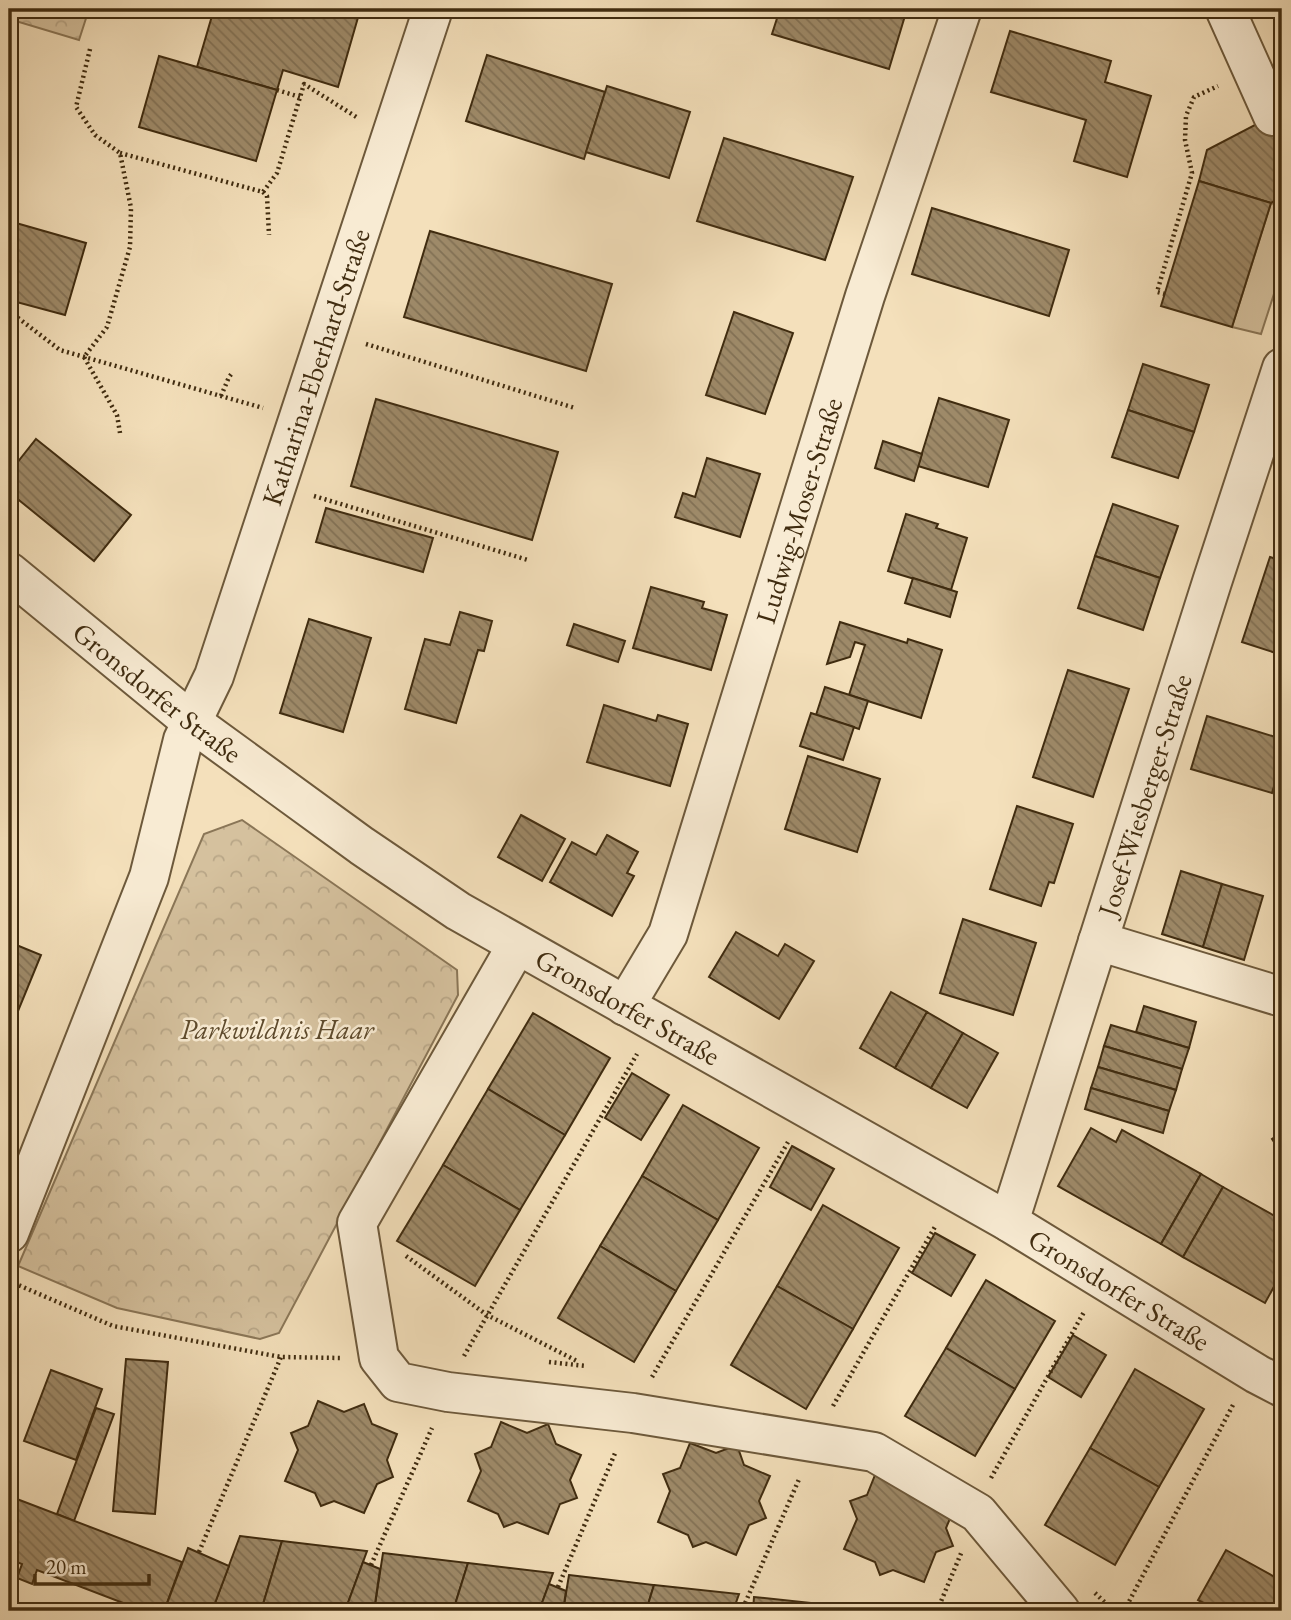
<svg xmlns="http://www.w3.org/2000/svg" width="1291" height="1620" font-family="'EB Garamond',serif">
<defs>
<pattern id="park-crowns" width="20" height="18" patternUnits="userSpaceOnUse" patternTransform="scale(1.75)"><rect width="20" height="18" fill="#d5c19e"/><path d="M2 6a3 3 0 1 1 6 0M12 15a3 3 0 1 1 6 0" fill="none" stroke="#b8a687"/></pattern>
<pattern id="building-back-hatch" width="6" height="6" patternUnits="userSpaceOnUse" patternTransform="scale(1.75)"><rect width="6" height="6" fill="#9e8a69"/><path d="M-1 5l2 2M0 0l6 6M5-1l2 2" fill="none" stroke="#827155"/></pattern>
</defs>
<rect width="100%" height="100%" fill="#f4e0bb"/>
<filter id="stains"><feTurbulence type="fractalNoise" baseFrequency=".00286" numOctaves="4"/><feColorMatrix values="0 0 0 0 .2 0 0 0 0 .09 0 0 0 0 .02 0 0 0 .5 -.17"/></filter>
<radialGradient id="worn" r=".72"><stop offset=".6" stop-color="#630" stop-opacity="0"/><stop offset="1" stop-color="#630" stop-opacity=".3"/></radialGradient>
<!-- park -->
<g fill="url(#park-crowns)" stroke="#8a7657" stroke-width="2">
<path d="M9,9H89L79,40L9,19Z"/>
<path d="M242,820L457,970L458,995L279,1333L260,1339L117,1308L18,1266L204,834Z"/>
</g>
<!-- garden -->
<path fill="#d5c19e" stroke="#8a7657" stroke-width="2" d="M1271,203L1282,207V269L1261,334L1232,327Z"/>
<!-- building -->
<g fill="url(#building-back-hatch)" stroke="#402c10" stroke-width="2">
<path d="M214,9H340L359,14L338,87L283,70L277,90L197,67Z"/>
<path d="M780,9H907L889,69L772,34Z"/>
<path d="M1010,31L1111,61L1105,82L1151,96L1127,177L1074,161L1086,120L991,92Z"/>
<path d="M487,55L605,92L584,159L466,121Z"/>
<path d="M159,56L277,90L256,161L139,127Z"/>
<path d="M607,86L690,112L669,178L586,152Z"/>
<path d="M1282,111V197L1271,203L1199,181L1207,150Z"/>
<path d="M724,138L853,177L825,260L697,221Z"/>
<path d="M1199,181L1271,203L1232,327L1161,306Z"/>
<path d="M932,208L1069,250L1049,316L912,274Z"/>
<path d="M9,221L86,243L65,315L9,300Z"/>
<path d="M430,231L612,284L586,371L404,317Z"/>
<path d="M734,312L793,333L765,414L706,395Z"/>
<path d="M1143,364L1209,385L1194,432L1128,410Z"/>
<path d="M939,398L1009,420L988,487L918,466Z"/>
<path d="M376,399L558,452L532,540L351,486Z"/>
<path d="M1128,410L1194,432L1178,478L1112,457Z"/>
<path d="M36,439L131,515L94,561L9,492V473Z"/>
<path d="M883,441L922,454L914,481L875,468Z"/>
<path d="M707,458L760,474L740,537L675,517L683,493L695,497Z"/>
<path d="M1113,504L1178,526L1160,578L1095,556Z"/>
<path d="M326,508L433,538L423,572L316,542Z"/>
<path d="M906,514L938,524L936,528L967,538L951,590L888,571Z"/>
<path d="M1095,556L1160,578L1143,630L1078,608Z"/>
<path d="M1270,557L1282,561V655L1242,642Z"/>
<path d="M913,578L957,592L950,617L905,603Z"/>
<path d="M651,587L704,602L702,608L727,615L711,670L633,648Z"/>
<path d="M460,612L492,621L484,651L478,650L456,723L405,709L425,639L450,645Z"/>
<path d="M309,619L371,638L343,732L280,713Z"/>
<path d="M840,622L907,643L908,639L942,650L921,718L849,695L865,645L855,642L850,657L827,664Z"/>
<path d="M574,624L625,641L618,662L567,645Z"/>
<path d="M1068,670L1129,689L1093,797L1033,777Z"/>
<path d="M825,687L868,701L859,729L816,715Z"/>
<path d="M604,705L656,721L658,715L688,724L670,786L587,762Z"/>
<path d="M811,713L854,727L843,760L800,746Z"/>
<path d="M1207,716L1282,739V759L1272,793L1191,769Z"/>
<path d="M808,756L880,779L857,852L785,829Z"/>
<path d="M1017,806L1073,824L1054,883L1049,882L1041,906L990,889Z"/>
<path d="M521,815L565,839L542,881L498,857Z"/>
<path d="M607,835L638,852L627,873L634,876L612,916L550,882L572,842L596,855Z"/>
<path d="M1181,871L1222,884L1203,947L1162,934Z"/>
<path d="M1222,884L1263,896L1244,960L1203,947Z"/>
<path d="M963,919L1036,943L1013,1015L940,993Z"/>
<path d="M736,932L778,956L785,944L814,961L779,1019L709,977Z"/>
<path d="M9,942L41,955L9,1033Z"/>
<path d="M891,992L927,1012L895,1068L860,1048Z"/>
<path d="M1144,1006L1196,1022L1189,1048L1136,1032Z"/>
<path d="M927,1012L963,1033L931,1088L895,1068Z"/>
<path d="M533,1013L610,1058L565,1135L488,1089Z"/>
<path d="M1111,1025L1189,1048L1182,1069L1104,1046Z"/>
<path d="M963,1033L998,1053L967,1108L931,1088Z"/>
<path d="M1104,1046L1182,1069L1176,1090L1098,1067Z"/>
<path d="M1098,1067L1176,1090L1169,1111L1091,1088Z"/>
<path d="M632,1073L669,1095L641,1140L605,1118Z"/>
<path d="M1091,1088L1169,1111L1163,1133L1085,1109Z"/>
<path d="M488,1089L565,1135L520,1210L443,1165Z"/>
<path d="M683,1105L759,1148L718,1220L642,1176Z"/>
<path d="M1091,1128L1116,1142L1122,1130L1201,1174L1161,1244L1058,1186Z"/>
<path d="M1282,1132V1154L1272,1139Z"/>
<path d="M792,1146L834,1169L811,1210L770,1187Z"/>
<path d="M443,1165L520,1210L475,1286L397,1241Z"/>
<path d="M1201,1174L1223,1187L1183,1257L1161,1244Z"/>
<path d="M642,1176L718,1220L676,1291L600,1246Z"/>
<path d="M1223,1187L1282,1220V1272L1265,1303L1183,1257Z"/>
<path d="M823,1205L899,1248L853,1329L777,1286Z"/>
<path d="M935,1233L975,1255L951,1296L912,1273Z"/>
<path d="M600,1246L676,1291L634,1362L558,1318Z"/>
<path d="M986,1280L1055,1321L1015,1389L946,1348Z"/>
<path d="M777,1286L853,1329L806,1409L731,1365Z"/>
<path d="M1073,1335L1106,1355L1081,1397L1048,1377Z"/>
<path d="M946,1348L1015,1389L975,1456L905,1416Z"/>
<path d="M126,1359L168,1362L155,1514L113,1511Z"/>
<path d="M1135,1369L1204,1409L1159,1487L1090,1448Z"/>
<path d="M51,1370L102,1389L76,1460L24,1441Z"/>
<path d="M318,1401L344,1412L364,1404L372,1424L397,1434L387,1460L393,1477L377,1484L364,1513L334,1501L321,1506L315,1493L285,1481L298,1450L291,1433L308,1426Z"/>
<path d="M96,1408L114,1414L74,1521L57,1514Z"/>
<path d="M501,1422L527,1433L548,1424L556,1444L581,1455L570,1480L577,1498L560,1504L548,1534L517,1522L504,1527L498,1514L468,1501L481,1471L475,1454L491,1447Z"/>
<path d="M690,1443L716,1453L737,1445L744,1465L770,1476L759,1501L766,1518L749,1525L736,1555L706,1542L693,1547L688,1535L658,1522L670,1491L663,1474L680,1468Z"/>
<path d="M1090,1448L1159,1487L1115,1565L1045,1525Z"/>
<path d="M877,1470L957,1502L946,1528L953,1546L936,1552L924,1582L893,1570L880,1575L875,1562L844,1549L857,1519L850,1501L867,1495Z"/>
<path d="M9,1496L182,1562L164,1611H144L37,1570L32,1584L17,1578L22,1564L9,1559Z"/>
<path d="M240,1536L282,1541L261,1611H212Z"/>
<path d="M282,1541L367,1551L345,1611H261Z"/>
<path d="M188,1548L229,1566L212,1611H172L165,1609Z"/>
<path d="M1226,1550L1282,1581V1593L1273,1611H1218L1198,1600Z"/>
<path d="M383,1553L468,1563L453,1611H374Z"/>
<path d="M363,1562L380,1569L374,1611H345Z"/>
<path d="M468,1563L553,1573L539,1611H453Z"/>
<path d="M569,1575L654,1585L646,1611H563Z"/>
<path d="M549,1584L566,1591L563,1611H539Z"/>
<path d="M654,1585L739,1594L733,1611H646Z"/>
<path d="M754,1597L840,1606L838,1611H753Z"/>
<path d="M840,1606L887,1611H838Z"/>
</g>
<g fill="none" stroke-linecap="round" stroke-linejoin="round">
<defs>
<g id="minor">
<path d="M1225,9L1273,116"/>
<path id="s1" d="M9,572L193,723L362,846L458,911L1009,1222L1257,1374L1282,1387"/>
<path d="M1098,941L1282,997"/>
<path d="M517,945L357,1223L379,1358L398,1382L448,1392L633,1413L874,1452L978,1513L1060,1611"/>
<path id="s2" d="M625,1006L668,934L865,296L962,9"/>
<path id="s3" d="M1009,1222L1212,582L1282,368"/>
<path id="s4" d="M9,1233L149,877L183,740L214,676L433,9"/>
</g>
</defs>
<!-- minor casing -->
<use href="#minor" stroke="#6d593b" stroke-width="42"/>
<!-- path -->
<g stroke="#402c10" stroke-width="4.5" stroke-dasharray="2 3.5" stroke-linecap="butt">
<path d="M90,49L76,107L95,135L120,153L131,208L130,247L107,327L84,357L117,415L120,433"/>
<path d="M277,90L300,97"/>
<path d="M120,153L263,192L277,173L304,84L358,118"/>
<path d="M263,192L267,196L269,235"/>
<path d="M1165,294L1157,292L1192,173L1185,140L1186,116L1194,97L1218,86"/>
<path d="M9,311L60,350L263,408"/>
<path d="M366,344L575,408"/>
<path d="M221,396L229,377L233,372"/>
<path d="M314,496L528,560"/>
<path d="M406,1256L487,1315L579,1362"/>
<path d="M9,1281L113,1326L281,1357L341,1358"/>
<path d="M464,1356L637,1054"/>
<path d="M549,1362L586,1366"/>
<path d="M652,1377L788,1142"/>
<path d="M833,1406L936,1225"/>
<path d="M991,1478L1084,1312"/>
<path d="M199,1552L281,1357"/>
<path d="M371,1565L432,1428"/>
<path d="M558,1587L616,1451"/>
<path d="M1095,1593L1114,1611"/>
<path d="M743,1608L800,1477"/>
<path d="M937,1611L962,1551"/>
<path d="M1124,1611L1233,1405"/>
</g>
<!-- minor -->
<use href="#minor" stroke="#f8ebd3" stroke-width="38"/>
</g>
<g text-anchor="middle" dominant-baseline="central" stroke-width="5" stroke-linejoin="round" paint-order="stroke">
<!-- street labels -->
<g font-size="28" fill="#402c10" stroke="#f8ebd3">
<text stroke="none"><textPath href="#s4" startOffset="920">Katharina-Eberhard-Straße</textPath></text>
<text stroke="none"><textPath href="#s2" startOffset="527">Ludwig-Moser-Straße</textPath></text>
<text stroke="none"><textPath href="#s1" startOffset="191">Gronsdorfer Straße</textPath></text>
<text stroke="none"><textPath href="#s3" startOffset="448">Josef-Wiesberger-Straße</textPath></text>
<text stroke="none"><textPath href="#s1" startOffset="758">Gronsdorfer Straße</textPath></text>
<text stroke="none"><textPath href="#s1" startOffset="1325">Gronsdorfer Straße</textPath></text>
</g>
<!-- park labels -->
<g font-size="28" font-style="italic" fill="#5e4a2c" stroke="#f8ebd3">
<text x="277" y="1029">Parkwildnis Haar</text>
</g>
</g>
<!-- margin -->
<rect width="1291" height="1620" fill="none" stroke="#f4e0bb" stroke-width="35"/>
<rect x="10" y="10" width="1270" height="1599" fill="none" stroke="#402c10" stroke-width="3.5"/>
<rect x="18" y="18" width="1256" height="1585" fill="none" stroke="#402c10" stroke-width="2"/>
<!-- scale -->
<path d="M35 1574v10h114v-10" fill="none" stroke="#402c10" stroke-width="3.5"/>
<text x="46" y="1574" font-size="21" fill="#402c10" stroke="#f8ebd3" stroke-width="5" paint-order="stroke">20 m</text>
<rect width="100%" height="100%" filter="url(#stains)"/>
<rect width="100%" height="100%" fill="url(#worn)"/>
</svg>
